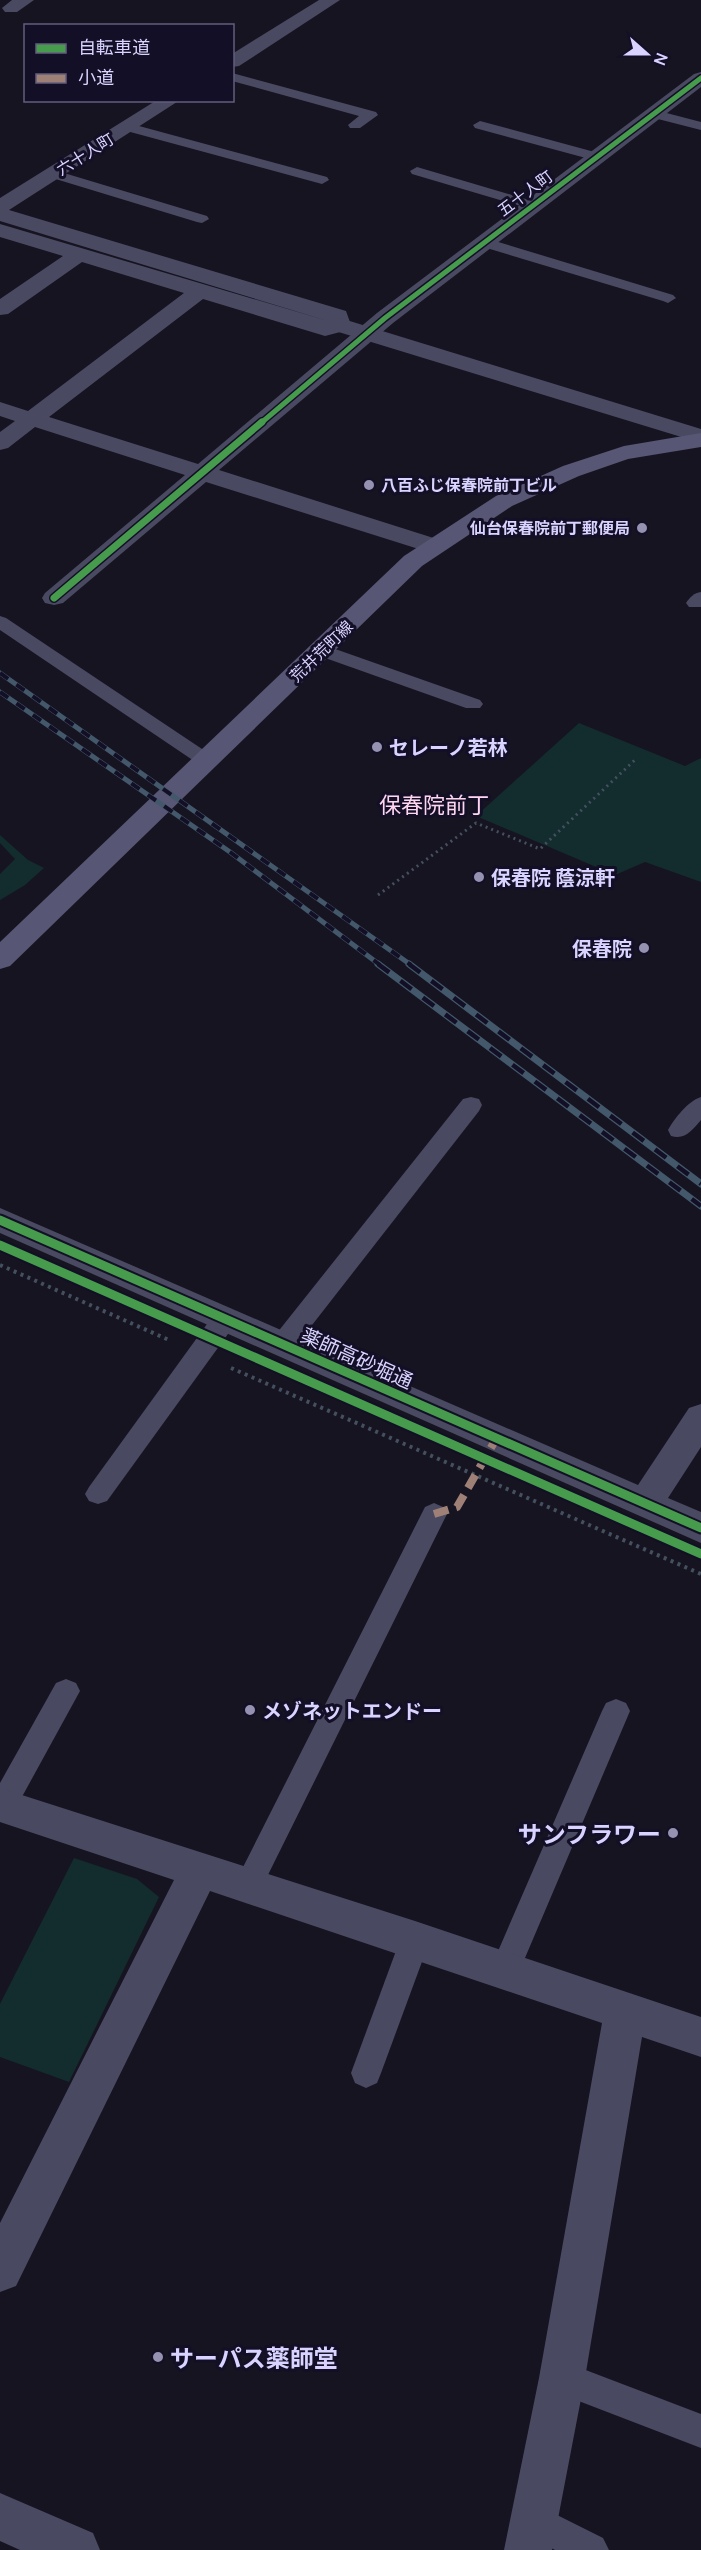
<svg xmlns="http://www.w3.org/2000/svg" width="701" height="2550" font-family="Manrope,'Noto Sans JP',sans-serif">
<rect width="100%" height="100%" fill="#161421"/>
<!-- green -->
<g fill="#132c2d">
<path d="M579,723L685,766L701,758V882L645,862L615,875L476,816Z"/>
<path d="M0,835L28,860L44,868L25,885L0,900V874L15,859L0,843Z"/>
<path d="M74,1858L137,1879L159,1897L69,2082L0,2057V2004Z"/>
</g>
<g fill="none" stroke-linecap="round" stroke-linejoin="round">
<!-- path-far1 -->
<path stroke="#44505f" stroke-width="3" stroke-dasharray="2 4" stroke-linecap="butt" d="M378,895L476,823L540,849L637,758"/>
<!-- path -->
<g stroke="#44505f" stroke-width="4" stroke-dasharray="3 4.5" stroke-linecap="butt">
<path d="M0,1265L169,1340"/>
<path d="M231,1368L701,1574"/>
</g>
<!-- service -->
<g fill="#4a4962" fill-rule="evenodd">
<path d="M232,73L376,112L378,115L360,128H350L348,125L359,116L232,81Z"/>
<path d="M655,110L701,122V130L650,117L648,114Z"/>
<path d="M480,121L602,154L604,157L597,161L475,128L473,125Z"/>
<path d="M128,123L327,177L329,180L322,184L123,130L121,127Z"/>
<path d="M417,167L539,203L541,206L534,210L412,174L410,171Z"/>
<path d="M54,170L207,216L209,219L202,223L197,222L49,177L47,174Z"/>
<path d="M485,238L673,295L676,298L668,303L663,301L480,246L477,243Z"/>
<path d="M701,592V607H689L686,603C690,597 694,593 701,592Z"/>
<path d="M0,616L6,618L214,757L217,761L214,765H200L0,630Z"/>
<path d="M321,644L480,700L483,704L480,708H466L314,654L312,650L314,646Z"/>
<path d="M471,1097L479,1099L482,1105L479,1111L291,1352L282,1354L273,1352L270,1345L273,1338L463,1099Z"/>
<path d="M701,1097V1120C692,1130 686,1140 671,1136L668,1130C675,1118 688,1101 701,1097Z"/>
<path d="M224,1311L233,1313L236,1320L233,1327L107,1501L98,1504L89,1501L85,1494L89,1487L215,1313Z"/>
<path d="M434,1503L443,1507L447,1514L258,1895L248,1899L238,1895L233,1886L238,1877L425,1507Z"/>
<path d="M66,1679L76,1683L80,1691L12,1815L0,1818V1783L56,1683Z"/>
<path d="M616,1699L626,1703L630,1711L519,1972L515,1982L504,1986L493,1982L489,1972L602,1711L606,1703Z"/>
<path d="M415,1926L426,1930L430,1940L381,2073L377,2083L366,2088L355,2083L351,2073L400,1940L404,1930Z"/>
<path d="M562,2361L701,2414V2448L550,2390L545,2378L550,2366Z"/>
<path d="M535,2504L603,2538L609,2550H555L523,2533L518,2521L523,2509Z"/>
</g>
<!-- minor -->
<g fill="#4a4962" fill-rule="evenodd">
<path d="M12,0H34L17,12H5L2,8Z"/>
<path d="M319,0H340L239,66L232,67V54Z"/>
<path d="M701,72V87L393,323L219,470L443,541L446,546L443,551L434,553L425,551L206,482L63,603L54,605L45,603L42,598L45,593L185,475L35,427L8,448L0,450V432L15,421L0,416V402L28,411L184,293L82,262L8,314L0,315V299L63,256L0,237V224L328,321L0,221V198L157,100H180L9,210L346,311L351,325L348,330L325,336L203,299L49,417L198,464L377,313L694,74Z"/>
<path d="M0,1208L638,1485L689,1408L701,1404V1447L668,1498L701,1512V1543L0,1233Z"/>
<path d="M0,1788L415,1921L701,2017V2057L642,2037L585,2378L552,2550H504L539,2378L602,2023L210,1891L16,2286L0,2292V2223L174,1880L0,1822Z"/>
<path d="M0,2493L93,2533L100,2550H20L0,2541Z"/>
</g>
<!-- tertiary -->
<path fill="#4a4962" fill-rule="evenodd" d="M340,318L701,429V443L332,330L329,325L332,320Z"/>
<!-- secondary -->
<path fill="#575674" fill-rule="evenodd" d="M701,433V447L628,459L579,476L512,506L422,566L10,966L0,969V942L404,556L496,496L563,466L624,446Z"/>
<defs>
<g id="rail-far1">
<path d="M0,673L411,965"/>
<path d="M0,692L230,852L380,965"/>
</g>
<g id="rail">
<path d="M378,964L701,1206"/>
<path d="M409,964L701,1184"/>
</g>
</defs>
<!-- rail-far1 casing -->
<use href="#rail-far1" stroke="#43596b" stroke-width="5"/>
<!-- rail casing -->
<use href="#rail" stroke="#43596b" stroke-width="7"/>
<!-- rail-far1 -->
<use href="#rail-far1" stroke="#130f26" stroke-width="4" stroke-dasharray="10" stroke-linecap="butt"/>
<!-- rail -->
<use href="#rail" stroke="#130f26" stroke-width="4.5" stroke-dasharray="14" stroke-linecap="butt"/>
<!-- quiet -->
<path stroke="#9e8076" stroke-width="8" stroke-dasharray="15 8" stroke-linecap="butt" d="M434,1514L457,1507L496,1439"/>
<defs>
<path id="cycleway-far2" d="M261,423L385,318L701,78"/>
<path id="cycleway-far1" d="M54,598L262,422"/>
<g id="cycleway">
<path d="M0,1220L701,1528"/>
<path d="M0,1245L701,1554"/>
</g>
</defs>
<!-- cycleway-far2 casing -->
<use href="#cycleway-far2" stroke="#130f26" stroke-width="8"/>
<!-- cycleway-far1 casing -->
<use href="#cycleway-far1" stroke="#130f26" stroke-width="10"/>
<!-- cycleway casing -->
<use href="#cycleway" stroke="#130f26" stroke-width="13"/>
<!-- cycleway-far2 -->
<use href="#cycleway-far2" stroke="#469c4c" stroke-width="5"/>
<!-- cycleway-far1 -->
<use href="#cycleway-far1" stroke="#469c4c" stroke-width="7"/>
<!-- cycleway -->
<use href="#cycleway" stroke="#469c4c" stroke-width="9"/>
</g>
<!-- markers -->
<g fill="#9591b1" stroke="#130f26" stroke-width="2">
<circle cx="369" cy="485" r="6"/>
<circle cx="642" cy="528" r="6"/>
<circle cx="377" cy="747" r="6"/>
<circle cx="479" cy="877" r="6"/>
<circle cx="644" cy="948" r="6"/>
<circle cx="250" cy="1710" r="6"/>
<circle cx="673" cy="1833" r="6"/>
<circle cx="158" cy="2357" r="6"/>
</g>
<g text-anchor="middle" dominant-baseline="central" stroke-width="6" stroke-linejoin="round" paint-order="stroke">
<!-- far-street labels -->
<g font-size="16" fill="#d9d4ff" stroke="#130f26">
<text transform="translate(85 154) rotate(-32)">六十人町</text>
<text transform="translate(525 193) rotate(-37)">五十人町</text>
<text transform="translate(321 651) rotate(-44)">荒井荒町線</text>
</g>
<!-- far-poi labels -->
<g font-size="16" font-weight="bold" fill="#d9d4ff" stroke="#130f26" text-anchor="start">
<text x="381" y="485">八百ふじ保春院前丁ビル</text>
<text x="630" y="528" text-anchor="end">仙台保春院前丁郵便局</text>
</g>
<!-- poi labels -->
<g font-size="20" font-weight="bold" fill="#d9d4ff" stroke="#130f26" text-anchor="start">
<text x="389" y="747">セレーノ若林</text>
<text x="491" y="877">保春院 蔭涼軒</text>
<text x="632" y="948" text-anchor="end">保春院</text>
<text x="262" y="1710">メゾネットエンドー</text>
</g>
<!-- street labels -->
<g font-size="20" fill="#d9d4ff" stroke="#130f26">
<text transform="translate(357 1358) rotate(24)">薬師高砂堀通</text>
</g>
<!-- quarter labels -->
<g font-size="22" fill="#ffd6f0" stroke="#130f26">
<text x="434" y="805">保春院前丁</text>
</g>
<!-- near-poi labels -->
<g font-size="24" font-weight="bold" fill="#d9d4ff" stroke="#130f26" text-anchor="end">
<text x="661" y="1833">サンフラワー</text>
<text x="170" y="2357" text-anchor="start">サーパス薬師堂</text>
</g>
</g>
<!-- legend -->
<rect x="24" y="24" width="210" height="78" fill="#130f26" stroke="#625e7d" stroke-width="1.5"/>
<rect x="36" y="44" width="30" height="9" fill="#469c4c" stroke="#625e7d" stroke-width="1.5"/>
<text x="78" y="54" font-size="18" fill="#d9d4ff">自転車道</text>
<rect x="36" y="74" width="30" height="9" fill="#9e8076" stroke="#625e7d" stroke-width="1.5"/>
<text x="78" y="84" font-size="18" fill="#d9d4ff">小道</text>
<!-- north arrow -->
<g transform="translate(647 54) rotate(111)" stroke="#130f26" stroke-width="4.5" paint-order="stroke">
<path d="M0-4.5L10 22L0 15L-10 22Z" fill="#d9d4ff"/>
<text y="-9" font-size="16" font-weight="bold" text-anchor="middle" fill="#d9d4ff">N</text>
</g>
</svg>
